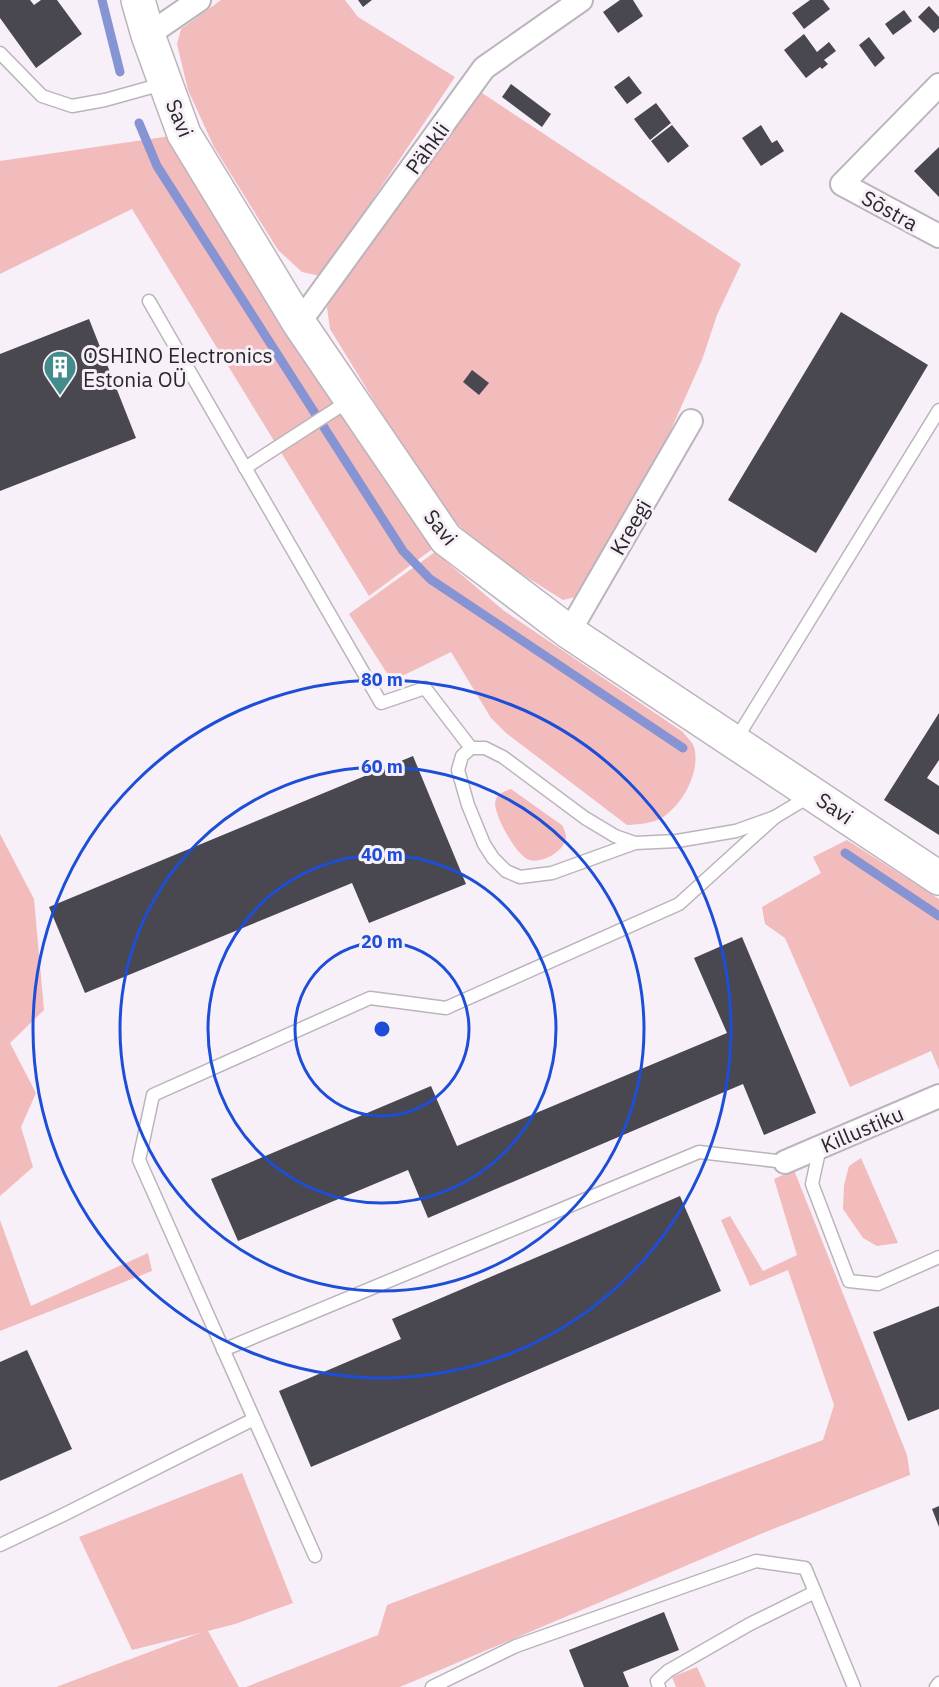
<svg xmlns="http://www.w3.org/2000/svg" width="939" height="1687" font-family="'IBM Plex Sans',sans-serif">
<rect width="100%" height="100%" fill="#f8f0f8"/>
<!-- green -->
<g fill="#f2bbbc">
<path d="M221,0H345L358,17L455,77L340,248L320,276L302,272L278,250L214,147L188,90L177,44L181,29Z"/>
<path d="M479,91L741,264L717,315L702,360L669,434L576,597L563,600L476,545L430,492L330,329L327,308L334,286Z"/>
<path d="M184,134L446,539L369,596L132,209L0,274V161Z"/>
<path d="M435,552L503,610L683,732C686,737 693,742 694,747C701,771 683,804 663,817C653,824 639,824 627,825L506,733L491,718L451,652L392,681L349,614Z"/>
<path d="M511,789L563,826C563,827 566,834 566,835C568,850 540,866 527,859C516,854 490,810 496,799C499,793 505,791 511,789Z"/>
<path d="M0,834L34,899L44,1010L10,1043L36,1093L21,1127L33,1167L0,1196Z"/>
<path d="M847,840L939,899V1070L931,1051L850,1087L785,938L765,924L762,907L821,873L813,857Z"/>
<path d="M861,1158L898,1243L877,1246L863,1238L843,1209L844,1185L849,1166Z"/>
<path d="M794,1170L907,1455L910,1475L763,1533L400,1687H246L378,1635L387,1605L823,1440L834,1405L788,1270L750,1286L721,1220L730,1216L763,1271L797,1255L774,1179Z"/>
<path d="M0,1220L31,1306L148,1253L152,1271L0,1331Z"/>
<path d="M242,1473L293,1603L235,1624L208,1631L239,1687H56L200,1633L132,1650L79,1537Z"/>
<path d="M697,1667L706,1687H676L672,1677Z"/>
</g>
<g fill="none" stroke-linecap="round" stroke-linejoin="round">
<!-- stream -->
<g stroke="#8694d3" stroke-width="9">
<path d="M102,0L120,72"/>
<path d="M139,123L157,166L403,551L430,579L683,748"/>
<path d="M845,853L939,916"/>
</g>
</g>
<!-- building -->
<g fill="#49474f">
<path d="M0,0H30L34,5L41,0H57L82,34L36,68L0,18Z"/>
<path d="M358,0H372L363,7Z"/>
<path d="M620,0H633L643,16L618,33L603,12Z"/>
<path d="M810,0H823L830,9L804,29L792,13Z"/>
<path d="M929,6L939,17V28L934,33L918,17Z"/>
<path d="M904,10L912,21L893,35L885,24Z"/>
<path d="M804,34L817,52L829,42L836,51L824,60L828,64L822,69L820,67L806,78L784,50Z"/>
<path d="M869,37L885,58L875,67L859,45Z"/>
<path d="M629,76L642,93L627,104L614,87Z"/>
<path d="M511,84L551,114L542,127L502,97Z"/>
<path d="M656,103L671,123L650,140L634,119Z"/>
<path d="M672,125L689,146L668,163L651,141Z"/>
<path d="M761,125L772,143L777,140L784,151L761,166L742,138Z"/>
<path d="M939,147V197L914,171Z"/>
<path d="M841,312L928,365L816,553L728,500Z"/>
<path d="M89,319L136,438L0,491V354Z"/>
<path d="M472,370L489,383L479,395L463,382Z"/>
<path d="M939,713V760L927,778L939,786V835L884,800Z"/>
<path d="M413,756L466,884L369,923L352,883L85,993L49,907Z"/>
<path d="M742,937L816,1113L764,1135L743,1084L428,1218L408,1170L238,1241L211,1179L431,1086L457,1146L727,1033L694,958Z"/>
<path d="M680,1196L721,1291L311,1467L279,1391L401,1339L392,1319Z"/>
<path d="M939,1306V1409L908,1421L873,1332Z"/>
<path d="M27,1350L72,1449L0,1481V1362Z"/>
<path d="M939,1506V1527L932,1509Z"/>
<path d="M664,1612L679,1650L623,1672L629,1687H584L569,1650Z"/>
</g>
<g fill="none" stroke-linecap="round" stroke-linejoin="round">
<defs>
<g id="lane">
<path d="M0,53L42,96L72,106L105,100L166,83"/>
<path d="M149,301L381,703L425,688L471,748"/>
<path d="M245,468L350,400"/>
<path d="M735,741L939,410"/>
<path d="M635,843L552,873L520,877L506,871L493,858L484,844L468,805L458,770L462,756L471,748H485L503,757L585,818L615,836L635,843L677,841L736,831L775,817L810,796"/>
<path d="M820,1147L812,1184L849,1281L878,1284L939,1257"/>
<path d="M223,1350L699,1152L785,1162"/>
<path d="M0,1545L63,1515L254,1419"/>
<path d="M315,1556L139,1160L153,1095L370,998L446,1008L679,904L775,817"/>
<path d="M432,1687L516,1646L756,1561L805,1568L815,1592"/>
<path d="M659,1687L657,1681L668,1671L750,1624L815,1592L854,1687"/>
<path d="M936,1687L939,1683"/>
</g>
<g id="street">
<path d="M148,35L199,0"/>
<path d="M939,85L842,184L939,236"/>
<path d="M299,323L484,68L581,0"/>
<path d="M569,632L691,421"/>
<path d="M785,1162L939,1096"/>
</g>
<path id="secondary" d="M138,0L148,35L184,134L299,323L446,539L569,632L939,878"/>
</defs>
<!-- lane casing -->
<use href="#lane" stroke="#bcb4bc" stroke-width="15"/>
<!-- street casing -->
<use href="#street" stroke="#bcb4bc" stroke-width="26"/>
<!-- secondary casing -->
<use href="#secondary" stroke="#bcb4bc" stroke-width="36"/>
<!-- lane -->
<use href="#lane" stroke="#fff" stroke-width="12"/>
<!-- street -->
<use href="#street" stroke="#fff" stroke-width="22"/>
<!-- secondary -->
<use href="#secondary" stroke="#fff" stroke-width="33"/>
</g>
<!-- distance rings -->
<g fill="none" stroke="#1d4ed8" stroke-width="3">
<circle cx="382" cy="1029" r="87"/>
<circle cx="382" cy="1029" r="174"/>
<circle cx="382" cy="1029" r="262"/>
<circle cx="382" cy="1029" r="349"/>
</g>
<!-- icons -->
<defs>
<symbol id="building-pin" viewBox="-11 -11 22 30"><path d="M0 17L-7.5 6A9.5 9.5 0 1 1 7.5 6Z" fill="#448c8c" stroke="#f8f0f8"/><path d="M-4-6H4V6H1V3H-1V6H-4ZM-2.5-4.3h1.7v1.8h-1.7ZM.8-4.3h1.7v1.8H.8ZM-2.5-1h1.7V.8h-1.7ZM.8-1h1.7V.8H.8Z" fill="#fff"/></symbol>
</defs>
<g fill-rule="evenodd">
<use href="#building-pin" x="41" y="348" width="38" height="52"/>
</g>
<g text-anchor="middle" dominant-baseline="central" stroke-width="6" stroke-linejoin="round" paint-order="stroke">
<!-- street labels -->
<g font-size="21" fill="#2b282b" stroke="#f8f0f8">
<text transform="translate(180 118) rotate(68)">Savi</text>
<text transform="translate(427 148) rotate(-54)">Pähkli</text>
<text transform="translate(890 210) rotate(29)">Sõstra</text>
<text transform="translate(441 527) rotate(51)">Savi</text>
<text transform="translate(630 527) rotate(-60)">Kreegi</text>
<text transform="translate(835 808) rotate(34)">Savi</text>
<text transform="translate(862 1129) rotate(-23)">Killustiku</text>
</g>
<!-- poi labels -->
<g font-size="21" fill="#2b282b" stroke="#f8f0f8" text-anchor="start">
<text x="83" y="355">OSHINO Electronics<tspan x="83" dy="24">Estonia OÜ</tspan></text>
</g>
</g>
<circle cx="382" cy="1029" r="9" fill="#1d4ed8" stroke="#f8f0f8" stroke-width="3"/>
<g font-size="18" text-anchor="middle" font-weight="bold" fill="#1d4ed8" stroke="#f8f0f8" stroke-width="6" stroke-linejoin="round" paint-order="stroke">
<text x="382" y="686">80 m</text>
<text x="382" y="773">60 m</text>
<text x="382" y="861">40 m</text>
<text x="382" y="948">20 m</text>
</g>
</svg>
